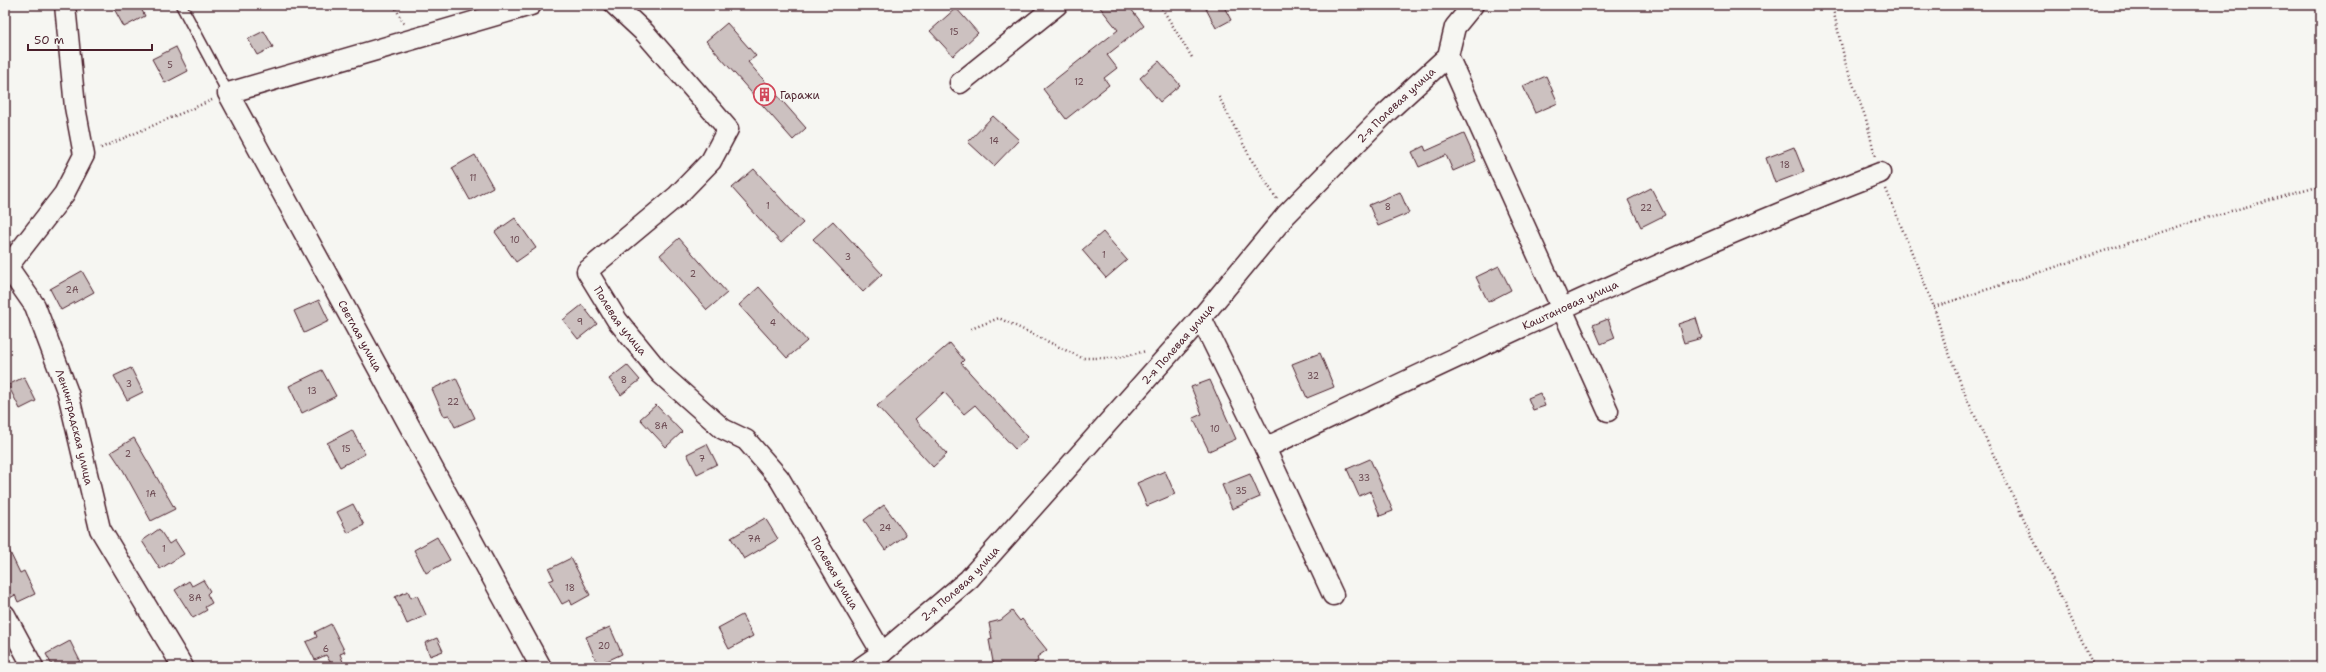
<svg xmlns="http://www.w3.org/2000/svg" width="2326" height="672" font-family="'Shantell Sans',sans-serif">
<rect width="100%" height="100%" fill="#f6f6f2"/>
<filter id="ink" filterUnits="userSpaceOnUse"><feTurbulence type="fractalNoise" baseFrequency=".025" numOctaves="2"/><feDisplacementMap in="SourceGraphic" scale="8" xChannelSelector="R" yChannelSelector="G"/><feConvolveMatrix kernelMatrix="1 2 1 2 8 2 1 2 1" color-interpolation-filters="sRGB"/></filter>
<g filter="url(#ink)">
<!-- building -->
<g fill="#ccc1c0" stroke="#4a1f2b">
<path d="M112,5H139L145,16L124,27Z"/>
<path d="M1098,5H1128L1144,26L1107,55L1117,68L1104,78L1109,85L1066,119L1043,89L1118,30Z"/>
<path d="M1204,5H1223L1231,20L1216,28Z"/>
<path d="M956,8L978,33L953,56L930,31Z"/>
<path d="M727,23L756,56L748,62L806,128L793,140L706,41Z"/>
<path d="M264,31L273,47L257,55L248,39Z"/>
<path d="M176,47L188,71L165,83L152,59Z"/>
<path d="M1159,61L1180,85L1160,102L1140,78Z"/>
<path d="M1546,76L1558,103L1535,113L1523,86Z"/>
<path d="M993,116L1019,140L994,166L968,142Z"/>
<path d="M1464,134L1476,161L1453,171L1446,155L1419,167L1412,152L1424,146L1426,151Z"/>
<path d="M1794,147L1804,172L1775,183L1766,158Z"/>
<path d="M475,155L493,187L470,200L452,168Z"/>
<path d="M754,169L803,223L781,243L732,188Z"/>
<path d="M1651,188L1665,215L1641,227L1628,200Z"/>
<path d="M1400,192L1409,213L1378,226L1369,205Z"/>
<path d="M515,218L536,248L516,262L495,232Z"/>
<path d="M833,221L882,274L863,292L813,239Z"/>
<path d="M1103,232L1127,260L1106,278L1082,250Z"/>
<path d="M679,238L727,293L707,310L660,255Z"/>
<path d="M1499,266L1511,290L1488,302L1476,277Z"/>
<path d="M82,271L94,292L61,310L50,289Z"/>
<path d="M759,287L807,341L787,358L739,305Z"/>
<path d="M319,300L329,321L304,333L294,311Z"/>
<path d="M582,305L597,324L578,339L563,320Z"/>
<path d="M1696,318L1702,338L1684,343L1678,324Z"/>
<path d="M1608,319L1615,338L1601,344L1593,325Z"/>
<path d="M950,343L964,360L961,363L1028,437L1015,449L975,405L964,414L944,392L915,419L947,454L933,467L877,406Z"/>
<path d="M1320,353L1334,387L1307,398L1292,364Z"/>
<path d="M627,365L640,380L621,395L609,379Z"/>
<path d="M131,368L143,392L127,400L114,376Z"/>
<path d="M322,370L336,396L302,413L289,386Z"/>
<path d="M24,377L36,401L20,409L8,385Z"/>
<path d="M456,378L475,418L455,427L449,415L444,416L432,389Z"/>
<path d="M1210,380L1236,439L1209,451L1193,418L1202,414L1191,387Z"/>
<path d="M1540,393L1545,406L1533,410L1528,398Z"/>
<path d="M656,405L682,432L666,447L640,419Z"/>
<path d="M352,430L365,454L340,467L327,443Z"/>
<path d="M134,438L175,509L151,521L123,470L111,452Z"/>
<path d="M707,444L717,464L697,474L687,454Z"/>
<path d="M1370,459L1393,511L1380,516L1370,491L1359,496L1347,469Z"/>
<path d="M1165,471L1175,494L1147,506L1137,483Z"/>
<path d="M1250,474L1260,497L1232,509L1222,485Z"/>
<path d="M353,504L364,525L348,533L337,512Z"/>
<path d="M884,505L906,535L885,550L864,520Z"/>
<path d="M765,518L778,539L744,559L731,538Z"/>
<path d="M159,529L169,544L175,540L184,554L160,569L142,541Z"/>
<path d="M437,537L450,560L426,573L414,550Z"/>
<path d="M5,542L20,573L24,571L35,594L18,602L15,595L10,598L5,587Z"/>
<path d="M571,558L590,595L572,605L570,600L562,604L549,581L554,579L549,569Z"/>
<path d="M203,580L210,591L207,594L212,603L205,607L207,610L193,618L175,590L189,581L192,586Z"/>
<path d="M408,591L411,598L417,595L426,615L407,624L395,597Z"/>
<path d="M1012,611L1020,621L1022,619L1047,650L1037,657L1038,661L1030,667H994L989,640L992,639L989,623L1001,620Z"/>
<path d="M742,615L753,636L729,649L718,628Z"/>
<path d="M331,624L345,652L340,654L345,667H333L326,655L315,660L306,642L317,637L315,632Z"/>
<path d="M610,627L622,654L598,665L586,637Z"/>
<path d="M437,638L443,651L430,656L425,643Z"/>
<path d="M70,641L80,661L70,667H53L46,654Z"/>
</g>
<g fill="none" stroke-linecap="round" stroke-linejoin="round">
<defs>
<path id="service" d="M181,5L228,93"/>
<g id="minor">
<path id="s1" d="M531,5L228,93L541,667"/>
<path id="s2" d="M615,5L645,33L728,129L711,161L677,196L587,271L617,320L661,374L723,429L746,440L779,478L882,653"/>
<path d="M1448,56L1608,411"/>
<path d="M960,83L1057,5"/>
<path id="s3" d="M5,263L35,306L68,393L100,529L183,667"/>
<path d="M5,270L64,194L84,155L75,107L65,5"/>
<path d="M1201,318L1265,448L1333,595"/>
<path id="s4" d="M1265,448C1468,352 1670,254 1880,173"/>
<path d="M5,615L33,667"/>
<path id="s5" d="M862,667L882,653L969,579L1201,318L1286,215L1385,114L1448,56L1455,27L1473,5"/>
</g>
</defs>
<!-- service casing -->
<use href="#service" stroke="#4a1f2b" stroke-width="13"/>
<!-- minor casing -->
<use href="#minor" stroke="#4a1f2b" stroke-width="23"/>
<!-- path -->
<g stroke="#4a1f2b" stroke-width="2.5" stroke-dasharray="1 3" stroke-linecap="butt">
<path d="M394,5L404,24"/>
<path d="M1160,5L1193,59"/>
<path d="M1832,5L1846,65L1866,119L1875,156"/>
<path d="M1219,97L1251,159L1277,199"/>
<path d="M101,148L212,100"/>
<path d="M1886,189L1934,307L1943,338L1967,399L2094,667"/>
<path d="M1934,307L2195,221L2321,186"/>
<path d="M971,329L999,318L1082,358H1117L1146,351"/>
</g>
<!-- service -->
<use href="#service" stroke="#f6f6f2" stroke-width="10"/>
<!-- minor -->
<use href="#minor" stroke="#f6f6f2" stroke-width="20"/>
</g>
</g>
<!-- icons -->
<defs>
<symbol id="building-ring" viewBox="-11 -11 22 22"><circle r="9.5" fill="#f6f6f2" stroke="#d1495b" stroke-width="1.5"/><path d="M-4-6H4V6H1V3H-1V6H-4ZM-2.5-4.3h1.7v1.8h-1.7ZM.8-4.3h1.7v1.8H.8ZM-2.5-1h1.7V.8h-1.7ZM.8-1h1.7V.8H.8Z" fill="#d1495b"/></symbol>
</defs>
<g fill-rule="evenodd">
<use href="#building-ring" x="752" y="82" width="25" height="25"/>
</g>
<g text-anchor="middle" dominant-baseline="central" stroke-width="3" stroke-linejoin="round" paint-order="stroke">
<!-- number labels -->
<g font-size="9" fill="#6a4850">
<text x="954" y="32">15</text>
<text x="170" y="65">5</text>
<text x="1079" y="82">12</text>
<text x="994" y="141">14</text>
<text x="1785" y="165">18</text>
<text x="473" y="178">11</text>
<text x="768" y="206">1</text>
<text x="1388" y="207">8</text>
<text x="1646" y="208">22</text>
<text x="515" y="240">10</text>
<text x="1104" y="255">1</text>
<text x="848" y="257">3</text>
<text x="693" y="274">2</text>
<text x="72" y="290">2А</text>
<text x="580" y="322">9</text>
<text x="773" y="323">4</text>
<text x="1313" y="376">32</text>
<text x="624" y="380">8</text>
<text x="129" y="384">3</text>
<text x="312" y="391">13</text>
<text x="453" y="402">22</text>
<text x="661" y="426">8А</text>
<text x="1215" y="429">10</text>
<text x="346" y="449">15</text>
<text x="128" y="454">2</text>
<text x="702" y="459">7</text>
<text x="1364" y="478">33</text>
<text x="1241" y="491">35</text>
<text x="151" y="494">1А</text>
<text x="885" y="528">24</text>
<text x="754" y="539">7А</text>
<text x="164" y="549">1</text>
<text x="570" y="588">18</text>
<text x="195" y="598">8А</text>
<text x="604" y="646">20</text>
<text x="326" y="649">6</text>
</g>
<!-- poi labels -->
<g font-size="11" fill="#4a1f2b" stroke="#f6f6f2" text-anchor="start">
<text x="780" y="95">Гаражи</text>
</g>
<!-- street labels -->
<g font-size="11" fill="#4a1f2b" stroke="#f6f6f2">
<text stroke="none"><textPath href="#s5" startOffset="777">2-я Полевая улица</textPath></text>
<text stroke="none"><textPath href="#s4" startOffset="337">Каштановая улица</textPath></text>
<text stroke="none"><textPath href="#s2" startOffset="430">Полевая улица</textPath></text>
<text stroke="none"><textPath href="#s1" startOffset="592">Светлая улица</textPath></text>
<text stroke="none"><textPath href="#s5" startOffset="453">2-я Полевая улица</textPath></text>
<text stroke="none"><textPath href="#s3" startOffset="180">Ленинградская улица</textPath></text>
<text stroke="none"><textPath href="#s2" startOffset="766">Полевая улица</textPath></text>
<text stroke="none"><textPath href="#s5" startOffset="129">2-я Полевая улица</textPath></text>
</g>
</g>
<!-- margin -->
<rect width="2326" height="672" fill="none" stroke="#f6f6f2" stroke-width="20"/>
<rect x="10" y="10" width="2306" height="652" fill="none" stroke="#4a1f2b" stroke-width="1.5" filter="url(#ink)"/>
<!-- scale -->
<path d="M28 44v6h124v-6" fill="none" stroke="#4a1f2b" stroke-width="2"/>
<text x="34" y="44" font-size="12" fill="#4a1f2b" stroke="#f6f6f2" stroke-width="3" paint-order="stroke">50 m</text>
</svg>
